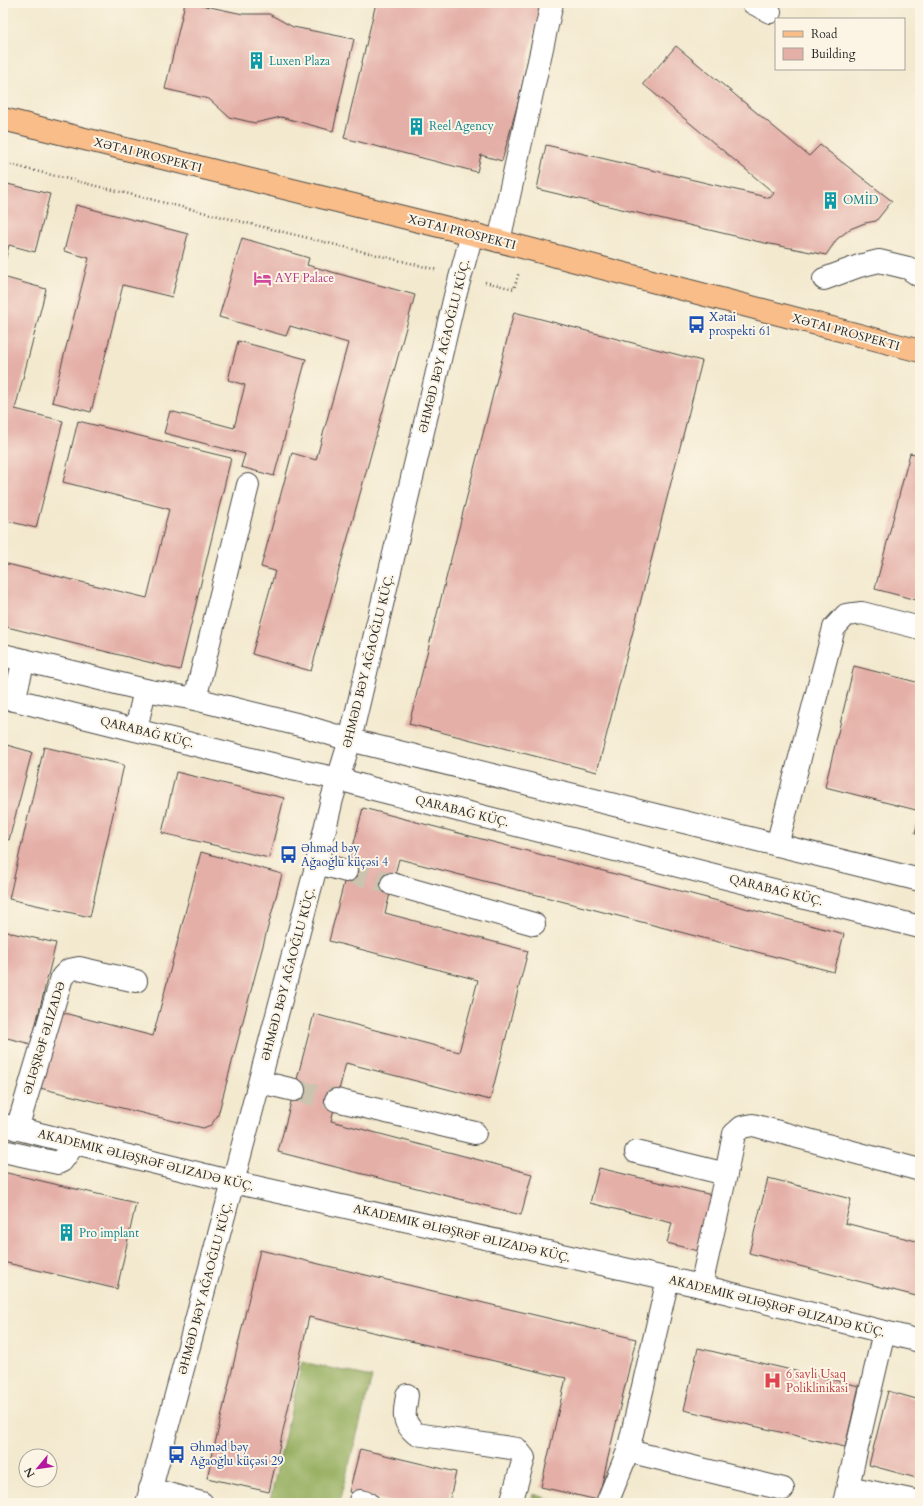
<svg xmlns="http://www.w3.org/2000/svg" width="923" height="1506" font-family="Cardo,serif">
<rect width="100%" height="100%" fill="#fcf5e5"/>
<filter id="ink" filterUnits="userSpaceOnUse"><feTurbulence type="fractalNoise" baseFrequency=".025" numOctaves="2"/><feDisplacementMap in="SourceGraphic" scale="8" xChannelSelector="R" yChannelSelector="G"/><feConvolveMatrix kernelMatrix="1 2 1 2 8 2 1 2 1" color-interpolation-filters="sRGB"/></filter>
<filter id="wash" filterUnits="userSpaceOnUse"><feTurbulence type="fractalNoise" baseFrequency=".012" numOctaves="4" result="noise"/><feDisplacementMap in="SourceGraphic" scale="16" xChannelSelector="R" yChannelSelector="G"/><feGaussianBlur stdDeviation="0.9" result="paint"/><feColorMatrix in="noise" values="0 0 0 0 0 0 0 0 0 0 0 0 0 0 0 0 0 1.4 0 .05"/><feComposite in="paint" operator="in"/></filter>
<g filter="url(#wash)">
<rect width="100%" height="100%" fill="#f3e9cf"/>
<!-- forest -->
<g fill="#96af60" stroke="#606d46">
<path d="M302,1362L372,1377L339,1503H282L270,1500Z"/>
<path d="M533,1494L562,1503H531Z"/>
</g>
<g id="blocks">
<!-- building -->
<g fill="#e4afa7">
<path d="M185,3H191L243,14H269L293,27L354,39L333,131L281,117L255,123L229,117L209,99L165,89Z"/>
<path d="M376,3H542L534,33L519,99L502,161L481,155L477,172L344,138Z"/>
<path d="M676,46L809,156L820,145L892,201L876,221L865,223L850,229L837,239L826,255L760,242L537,189L546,145L770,198L774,193L643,84Z"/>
<path d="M3,183L50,194L35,252L9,245L4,266Z"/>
<path d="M76,205L188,234L172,297L123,285L91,412L52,402L89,258L64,251Z"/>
<path d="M242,238L309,258L307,265L415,295L311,671L252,654L275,571L261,567L292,453L316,460L348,343L290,326L286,336L219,317Z"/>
<path d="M3,277L46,289L15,409L63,421L36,528L3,520Z"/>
<path d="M514,312L702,361L597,772L409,724Z"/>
<path d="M238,341L306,359L274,476L241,467L245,454L164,433L170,411L234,428L245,385L228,380Z"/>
<path d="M78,421L231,458L180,670L3,626V563L147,598L169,509L63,482Z"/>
<path d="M910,453L920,455V601L875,589Z"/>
<path d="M854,666L920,683V811L825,787Z"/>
<path d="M3,744L32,752L9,840L3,838Z"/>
<path d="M44,747L124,765L90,917L9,899Z"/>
<path d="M176,772L284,798L269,858L162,833Z"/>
<path d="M363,808L844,934L834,972L399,859L385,913L528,951L490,1100L346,1063L331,1121L532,1174L521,1215L278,1152L314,1014L459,1052L478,980L329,941Z"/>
<path d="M919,816H920V834L915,833Z"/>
<path d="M201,852L282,874L218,1115L211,1125L203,1128L40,1088L60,1012L153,1036Z"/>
<path d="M3,931L56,943L31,1044L3,1037Z"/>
<path d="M599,1168L716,1196L702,1252L667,1243L672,1223L590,1203Z"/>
<path d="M3,1172L136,1203L117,1289L3,1262Z"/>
<path d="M768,1178L851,1199L845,1223L920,1242V1297L749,1253Z"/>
<path d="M260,1250L636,1339L598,1500L541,1487L566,1378L309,1317L269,1492L207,1478Z"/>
<path d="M698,1348L859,1386L845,1447L684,1410Z"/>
<path d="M888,1391L920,1400V1479L869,1465Z"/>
<path d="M360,1449L456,1472L449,1503H394L349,1492Z"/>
</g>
</g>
</g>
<g filter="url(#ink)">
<use href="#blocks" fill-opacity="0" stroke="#494844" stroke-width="1"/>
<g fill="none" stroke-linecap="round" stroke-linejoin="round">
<!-- minor-tunnel -->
<g stroke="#cbc3ae" stroke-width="22" stroke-dasharray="22 11" stroke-linecap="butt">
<path d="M346,871L392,884"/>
<path d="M294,1090L336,1100"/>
</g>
<defs>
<g id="minor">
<path d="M753,3L770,12"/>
<path d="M499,241L552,3"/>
<path d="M824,279L859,266L879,261L908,268L920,276"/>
<path d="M3,655L145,690L195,699L304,726L350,740L920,880"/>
<path d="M3,697L292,769L339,779L370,788L920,927"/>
<path d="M195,699L248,485"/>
<path d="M14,700L24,660"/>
<path d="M136,729L145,690"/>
<path d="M777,845L834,628L846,615L862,613L920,628"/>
<path d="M317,863L346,871"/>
<path d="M392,884L534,924"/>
<path d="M260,1082L294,1090"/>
<path d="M336,1100L475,1133"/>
<path d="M3,1125L233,1182L701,1286L920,1341"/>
<path d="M17,1129L62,977L69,970L79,968L136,981"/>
<path d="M3,1151L58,1163L62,1161L75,1143"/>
<path d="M636,1152L726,1174"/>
<path d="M701,1286L726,1174L734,1134L742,1127L753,1125L920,1170"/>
<path d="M407,1395C405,1413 400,1420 416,1434L517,1449L524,1458L511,1503"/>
<path d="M628,1451L783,1489"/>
<path d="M848,1487L920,1502"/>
<path d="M150,1489L202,1503"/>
<path d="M360,1501L368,1503"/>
<path d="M147,1503L233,1182L317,863L332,799L350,740L455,296L472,234"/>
<path d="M607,1503L628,1451L668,1279"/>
<path d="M844,1503L884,1332"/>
</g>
<path id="major" d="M3,119L472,234L920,351"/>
</defs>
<!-- minor casing -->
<use href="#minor" stroke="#494844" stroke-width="24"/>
<!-- major casing -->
<use href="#major" stroke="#494844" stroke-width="24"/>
<!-- path -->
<g stroke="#494844" stroke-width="2.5" stroke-dasharray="1 3" stroke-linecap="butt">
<path d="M3,163L438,270"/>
<path d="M485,282L514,289L519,272"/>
</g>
<!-- minor -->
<use href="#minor" stroke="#fff" stroke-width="22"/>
<!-- major -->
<use href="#major" stroke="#f9bd89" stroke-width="22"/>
</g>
</g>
<!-- icons -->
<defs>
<symbol id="building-bare" viewBox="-9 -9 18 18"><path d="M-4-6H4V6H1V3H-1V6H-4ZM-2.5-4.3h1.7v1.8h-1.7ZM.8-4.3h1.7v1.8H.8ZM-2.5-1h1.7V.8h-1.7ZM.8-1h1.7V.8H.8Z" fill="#0f9aa8" stroke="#fcf5e5" stroke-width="2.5" paint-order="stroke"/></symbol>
<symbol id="hotel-bare" viewBox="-9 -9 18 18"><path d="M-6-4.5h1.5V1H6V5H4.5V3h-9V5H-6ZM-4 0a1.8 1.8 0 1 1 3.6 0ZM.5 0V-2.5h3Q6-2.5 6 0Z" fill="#d1479c" stroke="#fcf5e5" stroke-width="2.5" paint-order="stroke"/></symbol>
<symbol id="bus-bare" viewBox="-9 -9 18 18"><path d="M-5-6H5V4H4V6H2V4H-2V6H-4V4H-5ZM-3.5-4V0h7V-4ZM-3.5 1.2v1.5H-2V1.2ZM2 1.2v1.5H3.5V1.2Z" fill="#1a4fb4" stroke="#fcf5e5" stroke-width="2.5" paint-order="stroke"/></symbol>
<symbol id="hospital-bare" viewBox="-9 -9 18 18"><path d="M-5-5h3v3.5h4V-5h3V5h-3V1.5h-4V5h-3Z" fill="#e0444e" stroke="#fcf5e5" stroke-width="2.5" paint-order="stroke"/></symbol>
</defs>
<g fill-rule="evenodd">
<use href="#building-bare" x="244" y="48" width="25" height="25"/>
<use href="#building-bare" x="404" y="114" width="25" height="25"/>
<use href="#building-bare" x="818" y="188" width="25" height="25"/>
<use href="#hotel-bare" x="250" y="266" width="25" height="25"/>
<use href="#bus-bare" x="684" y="312" width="25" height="25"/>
<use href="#bus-bare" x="276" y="842" width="25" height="25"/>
<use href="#building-bare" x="54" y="1220" width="25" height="25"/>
<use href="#hospital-bare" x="760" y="1368" width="25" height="25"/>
<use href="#bus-bare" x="164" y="1442" width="25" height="25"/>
</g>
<g text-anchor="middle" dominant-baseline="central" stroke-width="4" stroke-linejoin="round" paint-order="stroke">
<!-- culture labels -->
<g font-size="12" fill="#0d838f" stroke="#fcf5e5" text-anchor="start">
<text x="269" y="61">Luxen Plaza</text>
<text x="429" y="126">Reel Agency</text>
<text x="843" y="200">OMİD</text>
<text x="79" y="1233">Pro implant</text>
</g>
<!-- street labels -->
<g font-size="12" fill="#2b2b2b" stroke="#fcf5e5">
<text transform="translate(148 155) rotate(14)">XƏTAI PROSPEKTI</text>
<text transform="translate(462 232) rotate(14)">XƏTAI PROSPEKTI</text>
<text transform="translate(846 332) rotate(15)">XƏTAI PROSPEKTI</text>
<text transform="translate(444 346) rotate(-76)">ƏHMƏD BƏY AĞAOĞLU KÜÇ.</text>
<text transform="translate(368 661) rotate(-76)">ƏHMƏD BƏY AĞAOĞLU KÜÇ.</text>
<text transform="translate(147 732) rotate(14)">QARABAĞ KÜÇ.</text>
<text transform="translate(462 811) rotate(14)">QARABAĞ KÜÇ.</text>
<text transform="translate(776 890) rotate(14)">QARABAĞ KÜÇ.</text>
<text transform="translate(288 974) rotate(-75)">ƏHMƏD BƏY AĞAOĞLU KÜÇ.</text>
<text transform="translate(44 1038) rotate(-73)">ƏLIƏŞRƏF ƏLIZADƏ</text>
<text transform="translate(146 1160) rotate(14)">AKADEMIK ƏLIƏŞRƏF ƏLIZADƏ KÜÇ.</text>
<text transform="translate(462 1233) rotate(13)">AKADEMIK ƏLIƏŞRƏF ƏLIZADƏ KÜÇ.</text>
<text transform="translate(205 1288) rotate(-75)">ƏHMƏD BƏY AĞAOĞLU KÜÇ.</text>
<text transform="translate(777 1306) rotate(14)">AKADEMIK ƏLIƏŞRƏF ƏLIZADƏ KÜÇ.</text>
</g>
<!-- hotel labels -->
<g font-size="12" fill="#b23c85" stroke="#fcf5e5" text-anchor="start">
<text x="275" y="278">AYF Palace</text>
</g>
<!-- transit labels -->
<g font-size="12" fill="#164399" stroke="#fcf5e5" text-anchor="start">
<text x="709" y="317">Xətai<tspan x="709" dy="14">prospekti 61</tspan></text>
<text x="301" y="848">Əhməd bəy<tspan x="301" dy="14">Ağaoğlu küçəsi 4</tspan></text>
<text x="190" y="1447">Əhməd bəy<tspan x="190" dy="14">Ağaoğlu küçəsi 29</tspan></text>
</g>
<!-- health labels -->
<g font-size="12" fill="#be3a42" stroke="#fcf5e5" text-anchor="start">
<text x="786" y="1374">6 sayli Usaq<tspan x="786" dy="14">Poliklinikasi</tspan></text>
</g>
</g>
<!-- margin -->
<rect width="923" height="1506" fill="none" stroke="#fcf5e5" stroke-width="16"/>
<!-- legend -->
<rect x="775" y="18" width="130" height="52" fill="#fcf5e5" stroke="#a8a49b"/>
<rect x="783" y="31" width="20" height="6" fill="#f9bd89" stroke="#a8a49b"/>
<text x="811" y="38" font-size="12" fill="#2b2b2b">Road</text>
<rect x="783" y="48" width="20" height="12" fill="#e4afa7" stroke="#a8a49b"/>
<text x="811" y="58" font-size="12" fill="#2b2b2b">Building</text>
<!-- north arrow -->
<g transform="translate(38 1468) rotate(241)"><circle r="19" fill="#fcf5e5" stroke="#a8a49b"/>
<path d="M0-3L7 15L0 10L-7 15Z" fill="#b5179e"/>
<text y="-6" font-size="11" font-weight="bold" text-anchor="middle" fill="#2b2b2b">N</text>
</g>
</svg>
